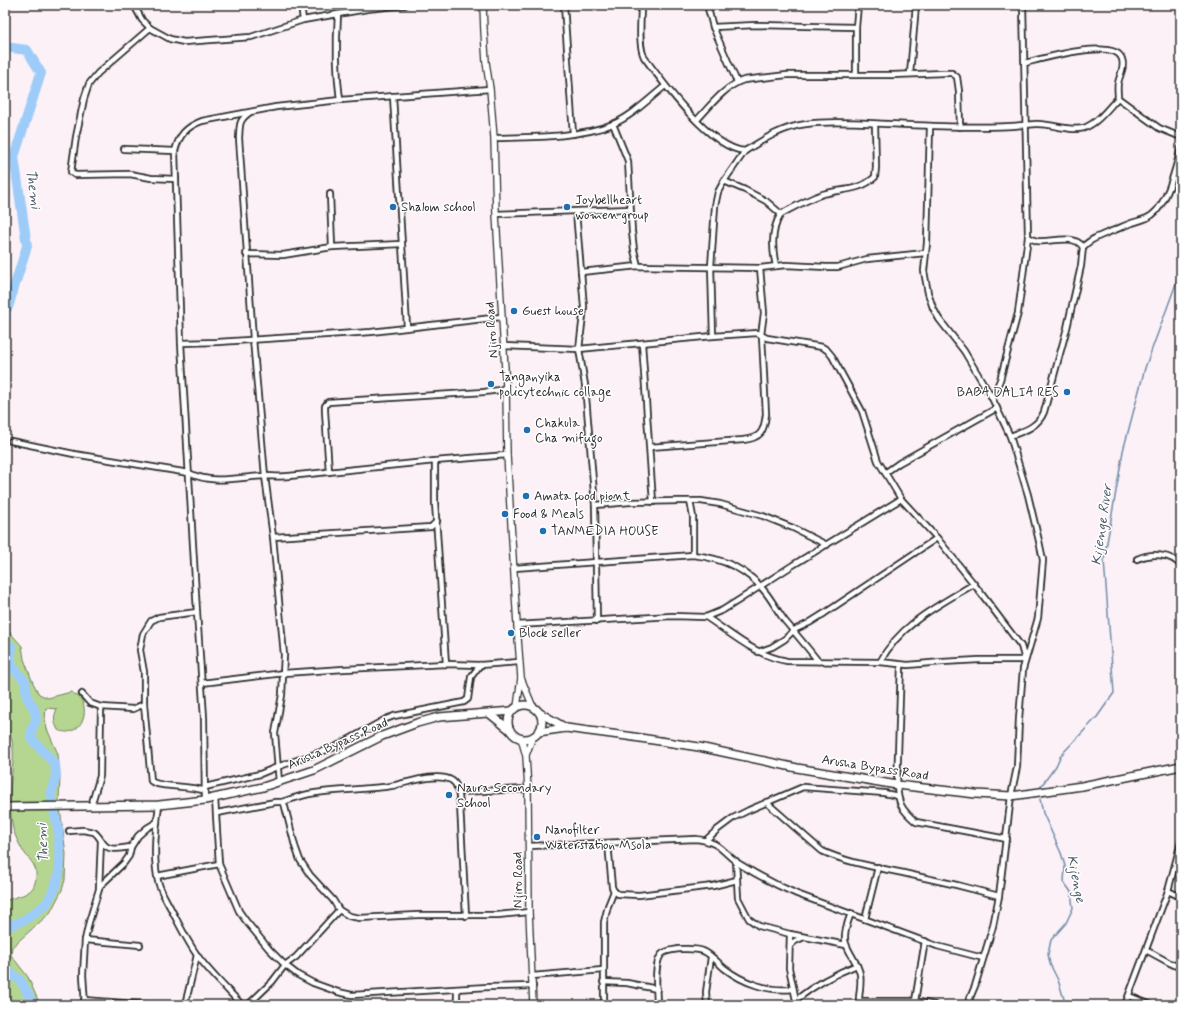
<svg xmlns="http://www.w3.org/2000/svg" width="1186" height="1010" font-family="Mynerve,sans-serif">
<rect width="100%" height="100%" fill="#fcf1f7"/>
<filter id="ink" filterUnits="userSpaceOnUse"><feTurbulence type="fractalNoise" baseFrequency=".025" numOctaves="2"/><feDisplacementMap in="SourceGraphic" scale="8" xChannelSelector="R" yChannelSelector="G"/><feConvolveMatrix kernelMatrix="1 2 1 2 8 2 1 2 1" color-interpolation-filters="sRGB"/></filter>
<g filter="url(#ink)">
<!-- green -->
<path fill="#b5d690" stroke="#70805e" d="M5,627L22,646L24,659L33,683L39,694L48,698L71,692C73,694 77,695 79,697C90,708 83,731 67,732C64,732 60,731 58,730C54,722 53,717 57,709L46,708L45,719L47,729L58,754L60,778L59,800L66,854L65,880L62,890L50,913L12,947L11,955L28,977L40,1005H5V901C15,896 32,896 35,883C39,867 32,863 23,851C19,844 15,836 13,829C10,813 9,795 11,780C12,769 14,759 13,749C13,740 9,731 5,723Z"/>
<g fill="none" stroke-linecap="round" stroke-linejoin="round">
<!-- stream -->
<g stroke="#708ca7" stroke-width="1.5">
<path d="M1039,789L1056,766L1061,755L1097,717L1114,693L1104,560L1123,451L1145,368L1181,270"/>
<path d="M1040,799L1043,813L1061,853L1065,866L1064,882L1071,892L1073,908L1066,923L1051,940L1048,954L1050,964L1058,980L1064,999L1065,1005"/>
</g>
<!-- river -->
<g stroke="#9eccf9" stroke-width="10">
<path d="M5,47L27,50L41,73L14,157L27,246L8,307L5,311"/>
<path d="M5,642L12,647L10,661L16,671L25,681L27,697L35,710L36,720L32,729L31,738L55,764L56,775L51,794"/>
<path d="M5,928L26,919L46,904L54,890L59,874L60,860L58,828L52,802"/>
<path d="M5,969L21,981L30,998V1005"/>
</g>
<defs>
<g id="minor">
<path d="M134,5L142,20L150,28L170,39L184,42L251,37L303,20L367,9L405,5"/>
<path d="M301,5L303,20"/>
<path d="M564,5L573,134"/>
<path d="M641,5C641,20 638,44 644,57C663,83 711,149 745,151C764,139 783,127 806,124C830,120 863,123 888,124C937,126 987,129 1036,124C1051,123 1068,132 1084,128C1098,123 1108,108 1118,98"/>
<path d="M707,5L713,27L737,82"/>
<path d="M1172,5L1181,6"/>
<path d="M338,14C336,43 336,71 340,100"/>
<path d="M713,27L756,25L856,27"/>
<path d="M150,28L98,73L89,84L84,99L76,137L71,172L75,175L130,174L151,178L176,179"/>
<path d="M1025,63C1041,59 1115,37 1122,59C1125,67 1120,74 1118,83C1117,88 1118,93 1118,98L1159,128L1181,137"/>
<path d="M910,74L916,5"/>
<path d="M856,75V27L858,5"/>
<path d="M393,96L407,327"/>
<path d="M249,113C238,121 240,126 239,138L253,339L265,476L273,537L284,655L282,695L275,733L279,782"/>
<path d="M697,120C709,107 726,85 744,80L787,75H893L944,73H952L957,77L959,91L960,127"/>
<path d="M613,124L628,161L632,232L634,250L638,266"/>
<path d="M930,126L927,243L924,271L928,293L933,308L939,319L964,351L992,398L1010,436L1028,495L1039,541L1043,560L1038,618L1023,669L1019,719L1017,767L1011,796L999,896L993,926L975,986L967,1005"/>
<path d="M494,138C530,137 579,138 613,124C632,116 649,99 665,86"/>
<path d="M124,149L175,151"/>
<path d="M724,181L745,190L766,201L781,214"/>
<path d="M330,194L332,247"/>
<path d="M576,212L584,307L579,349L585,385L595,505L597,621"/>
<path d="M496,214L630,209"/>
<path d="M1028,237C1030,238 1034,240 1037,241C1050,243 1074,233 1083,247"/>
<path d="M246,254L283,255L332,247L402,244"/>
<path d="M776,266C772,249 771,229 781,214C794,207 808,199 823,194C841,189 860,191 875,177L876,167L875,124"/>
<path d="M760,268L764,313L761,335"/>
<path d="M581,272L638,266L760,268L786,265L826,267H838L867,259L925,253"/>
<path d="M713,336L711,267L715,206L718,192L724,181L745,151"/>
<path d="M181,343L218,342L371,332L501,317"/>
<path d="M642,343L653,502"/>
<path d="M504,346L579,349L713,336L757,333L767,338L822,347L827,350L832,356L862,411L878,461L901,499L937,538L974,584L1021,646L1025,660H979L942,662L908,665L880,662L787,661C756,656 732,634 706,617"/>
<path d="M992,398L1000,380L1018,313L1028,237L1023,5"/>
<path d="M1010,436C1024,431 1038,427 1044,412L1067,328L1081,266L1083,247C1090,239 1102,235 1112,231C1118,229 1123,226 1129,224C1136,221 1146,220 1152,215C1168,203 1176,166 1181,148"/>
<path d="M11,441L74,454L189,473C213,485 239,477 264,476C272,476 281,477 289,476L435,461L507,455"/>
<path d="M650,447L743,440C761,438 764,432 766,414L762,336"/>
<path d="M435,461V503L446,664"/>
<path d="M329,472L325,411V406L328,402L484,392L500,390L506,387"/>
<path d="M885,473L899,463L997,408"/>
<path d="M690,501L693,517V555"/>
<path d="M595,505L630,502L679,501H701L720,504L763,516L793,528L827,545"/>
<path d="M273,537L431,527L437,521"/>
<path d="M1137,559C1151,553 1171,553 1181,566"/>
<path d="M514,568L693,555C722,558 748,569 766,593C773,602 778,612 785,621C796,634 807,647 818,661"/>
<path d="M197,612L159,617L151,621L143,634L140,650L144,672V704L151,781C159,788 191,785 205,791"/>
<path d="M517,625L672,616L706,617L723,610L739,600L793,565L901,499"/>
<path d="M758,652L772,647L785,639L794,630L809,623L825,613L937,538"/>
<path d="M880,662C900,624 939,605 974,584"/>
<path d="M901,665L897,785C898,804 902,810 916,822L1007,839"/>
<path d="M202,683L284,673L344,669L446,664L480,665L519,662"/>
<path d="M82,694L90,703L101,707L133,709L144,704"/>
<path d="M205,787L260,774L277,767L335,747L386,719L394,716L464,702L468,699L471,677L480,665"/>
<path d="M458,792L528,789"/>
<path d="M215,798L219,864L239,911L246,921L269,949L285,965L298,975L313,983L338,992L352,995L488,987L533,986"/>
<path d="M205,800L204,718L197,612L181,343L175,151C179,135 186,127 202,121L276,107L340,100L490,89"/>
<path d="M282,802C291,799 300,796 309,794C336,789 364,790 391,786C407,783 436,772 451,780C459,784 459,797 460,805L466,916"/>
<path d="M766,802L822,851C850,864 882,868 912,875C941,881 970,888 999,896"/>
<path d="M159,805C156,828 153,853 157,876C158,888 166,899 171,909C179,924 187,941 197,955C210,973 227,989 242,1005"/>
<path d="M91,806L100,776L101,707"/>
<path d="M217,813L275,802H282L284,803L295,846L300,860L310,875L333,900L339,910L349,916L360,918L418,915H498L529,912"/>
<path d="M69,831L83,830L94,832C98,835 100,839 103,843C109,852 121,848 131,847"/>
<path d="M706,840L717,830L733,818L749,810L803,787L884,793L898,796"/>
<path d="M608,843L612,887L614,891L618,894L639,895L713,886L737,880"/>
<path d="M529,846L696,839C722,842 722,853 741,865C759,876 778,886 797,894L937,946L983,958"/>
<path d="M736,861L738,898L749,919L759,926L790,934L846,945"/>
<path d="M157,876L219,864"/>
<path d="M99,888L101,841"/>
<path d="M1168,891L1181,897"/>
<path d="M851,913C848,921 844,932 845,940C846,950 858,962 860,974C862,985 858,995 859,1005"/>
<path d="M865,919L878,867"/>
<path d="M790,934L789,968L797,1005"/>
<path d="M85,940L140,945"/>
<path d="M790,946L795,941L804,937"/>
<path d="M1146,950L1170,963L1181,968"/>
<path d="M532,976L603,970"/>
<path d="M603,982L627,983L657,989"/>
<path d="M1129,996L1151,1005"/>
<path d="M797,999C816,984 834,974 857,965"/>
<path d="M84,1000L149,1005"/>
<path d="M859,1001H915L934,1005"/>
<path d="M915,1001L925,941"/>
<path d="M85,1005L83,975L85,940L89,922L100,886L124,863L129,856L131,847L138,836L147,828L157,822"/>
<path d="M185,1005L197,955"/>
<path d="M248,1005L272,982L285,965L296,957L339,910"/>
<path d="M457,1005V989"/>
<path d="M604,1005V922L608,906L614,891"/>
<path d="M657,1005C657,994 653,962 662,954C666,950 674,950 679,949C686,949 697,948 703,951C711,954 718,963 724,968C743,983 769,992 793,989"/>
<path d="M707,1005L706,992L711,957"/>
<path d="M1125,1005L1168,891L1181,842"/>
</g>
<g id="tertiary">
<path d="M483,5L484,31L486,62L490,89L494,138L496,214L506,387L507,455L517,625L521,678L517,707"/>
<path d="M521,678L533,707"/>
<path d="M521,738L526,756L528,789L529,912L533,1005"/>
<path d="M526,755L533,736"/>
</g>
<g id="primary">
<circle cx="525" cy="722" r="17"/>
<path d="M540,713L566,728"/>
<path d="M490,714L510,730"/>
<path d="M538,732L566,728L627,736L699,747L797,768L897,785L976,794L1011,796L1082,786L1181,766"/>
<path d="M5,807L159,805L205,800L263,787L314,770L382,736L417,723L439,717L512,711"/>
</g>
</defs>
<!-- minor casing -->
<use href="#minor" stroke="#2b2b2b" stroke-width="8"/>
<!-- tertiary casing -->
<use href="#tertiary" stroke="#2b2b2b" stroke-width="8"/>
<!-- primary casing -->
<use href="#primary" stroke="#2b2b2b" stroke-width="10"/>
<!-- minor -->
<use href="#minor" stroke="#fff" stroke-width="4.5"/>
<!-- tertiary -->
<use href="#tertiary" stroke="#fff" stroke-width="5.5"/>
<!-- primary -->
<use href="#primary" stroke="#fff" stroke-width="7"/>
</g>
</g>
<!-- markers -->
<g fill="#1f6fb2" stroke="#fff" stroke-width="1.5">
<circle cx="393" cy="207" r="4"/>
<circle cx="567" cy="207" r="4"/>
<circle cx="514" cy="311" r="4"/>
<circle cx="491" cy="384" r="4"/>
<circle cx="1067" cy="392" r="4"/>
<circle cx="527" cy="430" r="4"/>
<circle cx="526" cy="496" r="4"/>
<circle cx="505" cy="514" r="4"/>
<circle cx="543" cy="531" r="4"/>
<circle cx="511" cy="633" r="4"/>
<circle cx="449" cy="795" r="4"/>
<circle cx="537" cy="837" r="4"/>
</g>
<g text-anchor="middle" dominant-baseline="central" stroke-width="3" stroke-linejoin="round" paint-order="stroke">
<!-- poi labels -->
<g font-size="13" fill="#2b2b2b" stroke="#fff" text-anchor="start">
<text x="575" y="200">Joybellheart<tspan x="575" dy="15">women group</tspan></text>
<text x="401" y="207">Shalom school</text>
<text x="522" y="311">Guest house</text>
<text x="499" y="377">Tanganyika<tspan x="499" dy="15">policytechnic collage</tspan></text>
<text x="1059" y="392" text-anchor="end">BABA DALIA RES</text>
<text x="535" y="423">Chakula<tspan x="535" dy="15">Cha mifugo</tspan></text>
<text x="534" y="496">Amata food piont</text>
<text x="513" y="514">Food &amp; Meals</text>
<text x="551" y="531">TANMEDIA HOUSE</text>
<text x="519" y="633">Block seller</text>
<text x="457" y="788">Naura Secondary<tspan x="457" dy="15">School</tspan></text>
<text x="545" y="830">Nanofilter<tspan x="545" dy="15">Waterstation Msola</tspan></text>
</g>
<!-- street labels -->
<g font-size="13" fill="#2b2b2b" stroke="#fff">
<text transform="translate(492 330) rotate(-94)">Njiro Road</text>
<text transform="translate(338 744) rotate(-24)">Arusha Bypass Road</text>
<text transform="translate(875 768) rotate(9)">Arusha Bypass Road</text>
<text transform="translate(518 880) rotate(-90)">Njiro Road</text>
</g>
<!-- water labels -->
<g font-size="14" font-style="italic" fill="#4e5b69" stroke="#fff">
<text transform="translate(33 189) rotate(82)">Themi</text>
<text transform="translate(1102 525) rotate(-82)">Kijenge River</text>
<text transform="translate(43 843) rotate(-94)">Themi</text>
<text transform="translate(1076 879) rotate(79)">Kijenge</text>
</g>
</g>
<!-- margin -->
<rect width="1186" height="1010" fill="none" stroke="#fff" stroke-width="20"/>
<rect x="10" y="10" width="1166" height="990" fill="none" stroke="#2b2b2b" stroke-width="1.5" filter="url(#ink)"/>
</svg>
